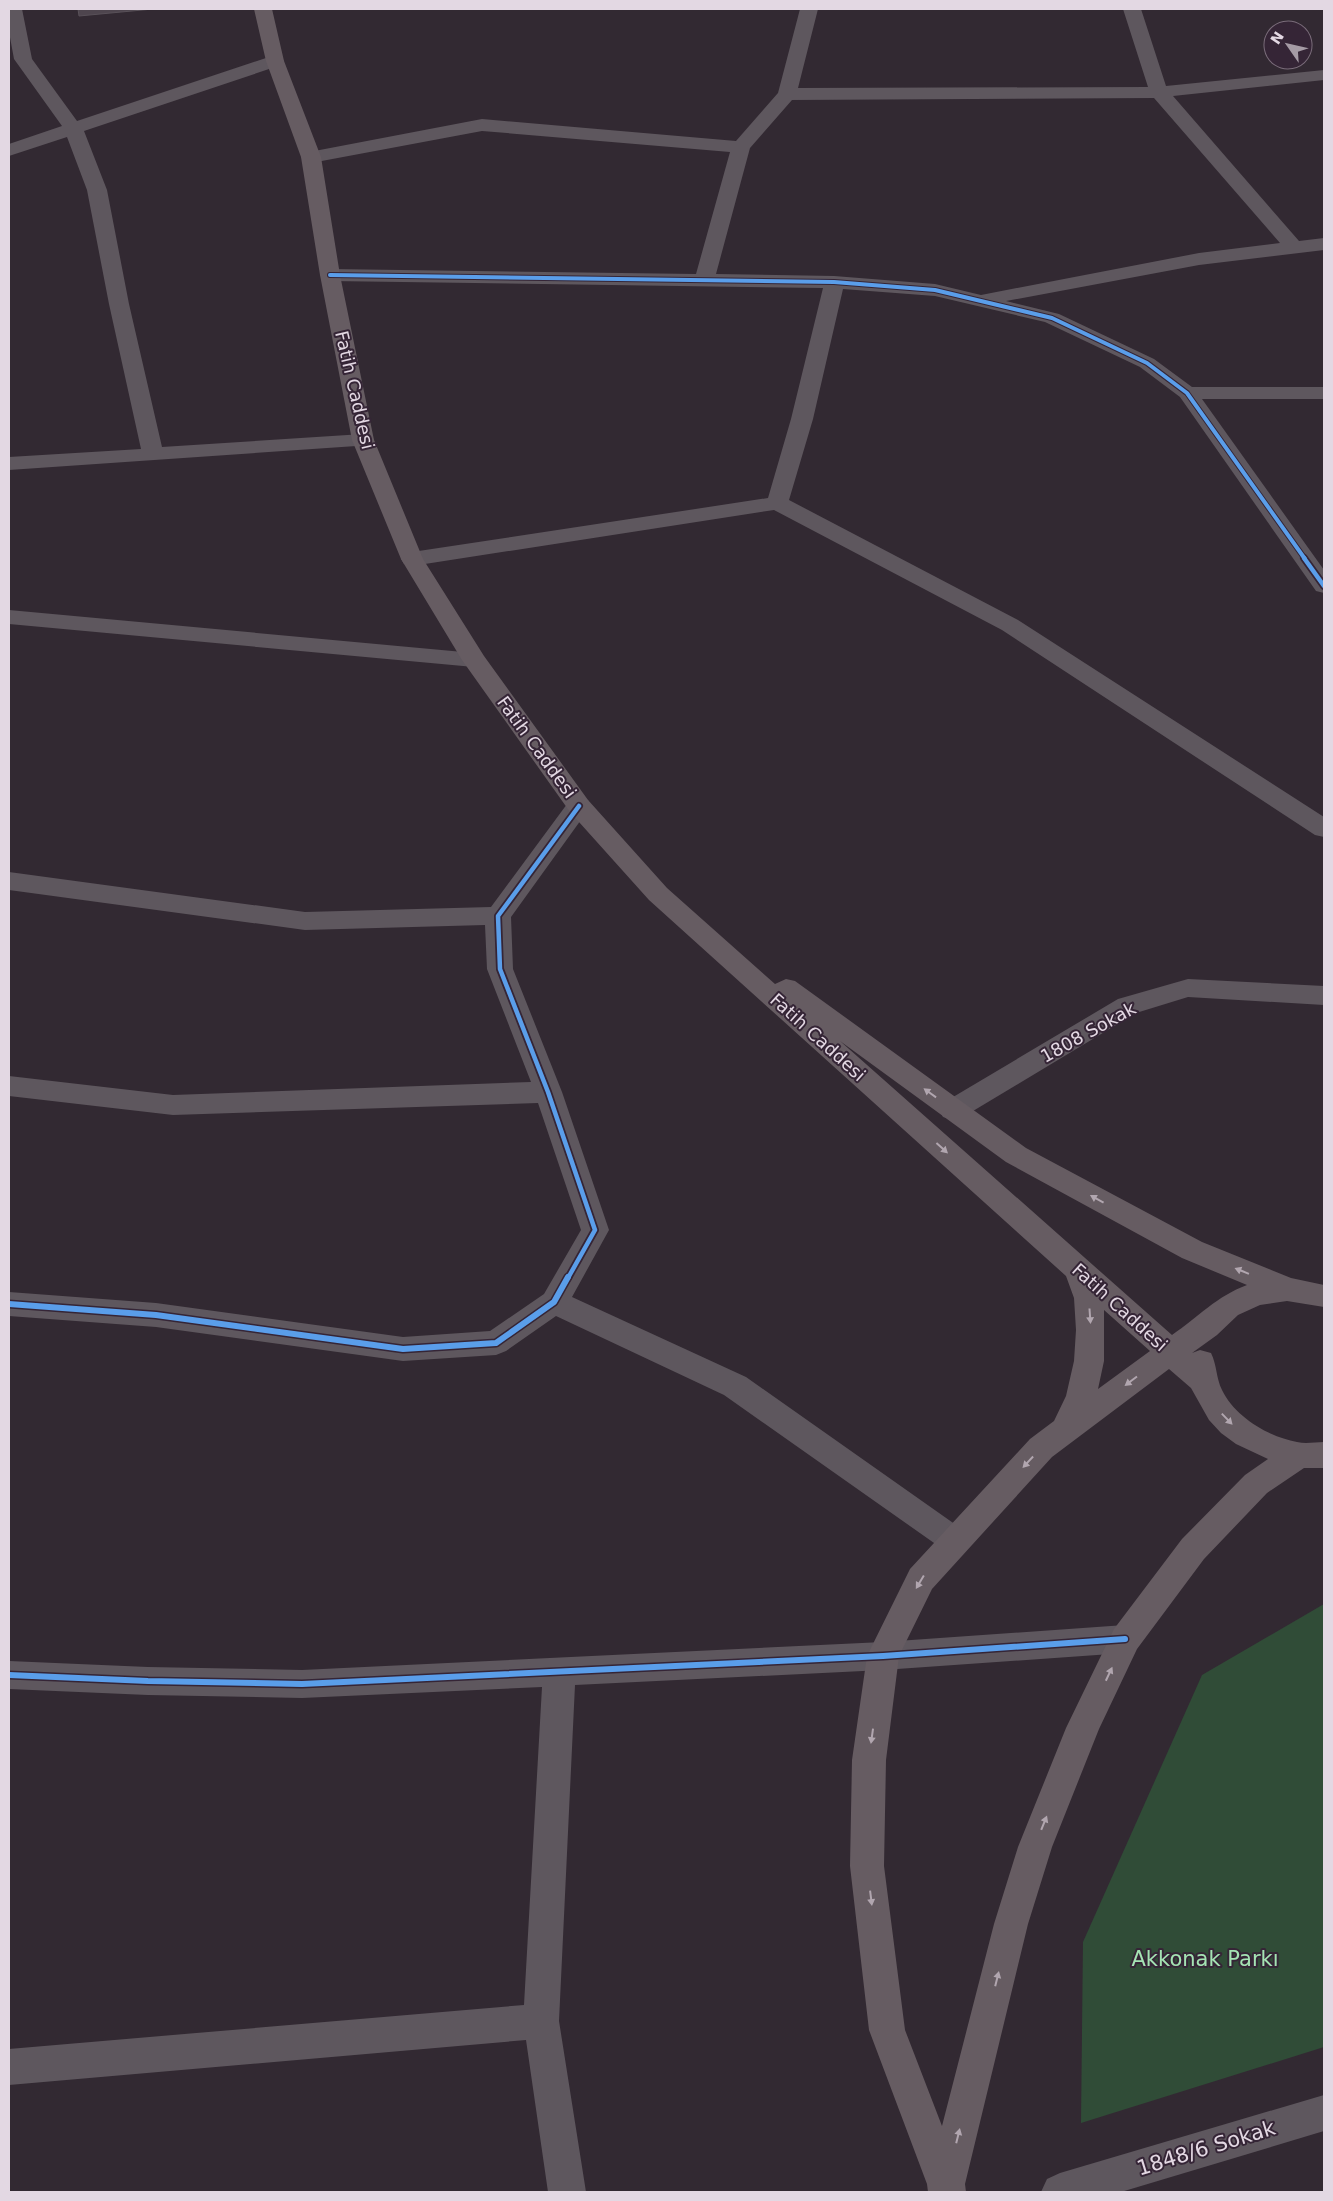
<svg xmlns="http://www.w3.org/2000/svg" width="1333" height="2201" font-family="'DejaVu Sans',sans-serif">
<rect width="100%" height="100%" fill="#322932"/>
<!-- green -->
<path fill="#304c37" d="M1324,1604V2047L1081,2123L1083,1942L1202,1675Z"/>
<!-- building -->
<path fill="#4e454e" stroke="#595159" d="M78,9H153L79,16Z"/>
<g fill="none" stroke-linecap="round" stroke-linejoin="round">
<!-- minor -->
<g fill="#5e575e" fill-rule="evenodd">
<path d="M9,9H22L32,59L77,121L269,57L275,56L281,57L284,61L281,65L84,131L107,190L129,304L162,447L363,434L371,435L374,440L371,445L9,470V457L141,449L109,304L87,190L67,137L9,156V144L62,126L14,59L9,32Z"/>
<path d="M800,9H818L798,88L1148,87L1123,9H1141L1166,86L1324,70V80L1173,96L1299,241L1324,238V250L1199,265L1006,301L1059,314L1154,359L1192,387H1324V399H1202L1324,570V593L1316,591L1180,397L1140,367L1045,322L935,296L843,289L813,419L789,500L1018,620L1324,817V837L1315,835L1002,630L774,510L412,566L404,564L401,559L404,554L412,552L768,498L791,419L823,288L330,281L323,279L320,275L323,271L330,269L696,274L730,152L482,131L311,163L304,161L301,157L304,153L482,119L736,141L778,93ZM1154,98L1280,243L1199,253L981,295L935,284L834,276L716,274L750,148L792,100Z"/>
<path d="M9,610L474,653L482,655L486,660L482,665L474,667L9,624Z"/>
<path d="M579,798L588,800L591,806L511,917L513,969L562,1092L609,1230L572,1297L746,1377L966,1532L971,1541L966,1550L955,1554L944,1550L724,1395L556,1316L506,1351L496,1355L403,1361L156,1327L9,1316V1292L156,1303L403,1337L490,1331L544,1294L581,1230L538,1103L173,1115L9,1096V1076L173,1095L531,1082L487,969L485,925L305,930L9,890V872L305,912L491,907L570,800Z"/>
<path d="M1188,979L1324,986V1005L1188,997L1136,1013L963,1117L953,1120L943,1117L939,1110L943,1103L1118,999Z"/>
<path d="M1125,1625L1136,1629L1141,1639L1136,1649L1125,1653L883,1670L575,1685L559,2021L586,2192H548L526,2040L9,2085V2049L524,2005L542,1687L302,1698L148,1695L9,1689V1661L148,1667L302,1670L883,1642Z"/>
<path d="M1324,2095V2131L1121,2192H1041L1047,2179L1060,2173Z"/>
</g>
<!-- secondary -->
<path fill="#665c62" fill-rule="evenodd" d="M254,9H272L284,61L321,157L340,275L374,440L423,559L484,656L588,800L667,888L775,984L786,979L795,981L1026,1148L1202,1242L1291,1278L1324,1285V1307L1287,1301L1260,1305L1238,1315L1217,1335L1192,1353L1200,1350L1211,1353C1217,1365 1216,1378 1222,1390C1235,1417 1269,1437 1297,1442C1306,1444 1315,1442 1324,1442V1468H1304L1267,1493L1204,1559L1137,1649L1099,1729L1052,1847L1028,1924L965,2184L966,2192H928L927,2184L869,2030L850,1866L852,1760L867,1656L910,1569L1030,1439L1054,1421L1066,1396L1074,1361L1076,1330L1074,1298L1066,1276L649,900L570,812L462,660L401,559L352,440L320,275L301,157L266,61ZM840,1041L1006,1162L1182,1258L1247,1285C1217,1296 1198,1317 1172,1335ZM1104,1310L1150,1351L1098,1389L1104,1361ZM1169,1369L1191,1388L1209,1420L1221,1433L1236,1444L1268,1459L1245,1475L1182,1539L1114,1629L1066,1728L1018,1847L994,1924L942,2126L905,2030L884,1866L886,1760L899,1656L932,1589L1052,1457Z"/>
<defs>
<path id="cycleway-far2" d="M330,275L834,282L935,290L1052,318L1147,363L1187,393L1305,559"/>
<g id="cycleway-far1">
<path d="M1304,558L1324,586"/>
<path d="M568,1278L595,1230L548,1092L500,969L498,916L579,806"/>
</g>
<g id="cycleway">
<path d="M9,1304L156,1315L403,1349L496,1343L554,1302L568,1277"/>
<path d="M9,1675L148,1681L302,1684L883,1656L1125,1639"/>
</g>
</defs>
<!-- cycleway-far2 casing -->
<use href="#cycleway-far2" stroke="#352536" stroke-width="6"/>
<!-- cycleway-far1 casing -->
<use href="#cycleway-far1" stroke="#352536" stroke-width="8"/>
<!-- cycleway casing -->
<use href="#cycleway" stroke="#352536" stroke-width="9"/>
<!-- cycleway-far2 -->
<use href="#cycleway-far2" stroke="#5a9eea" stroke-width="4"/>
<!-- cycleway-far1 -->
<use href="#cycleway-far1" stroke="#5a9eea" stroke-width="4.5"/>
<!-- cycleway -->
<use href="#cycleway" stroke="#5a9eea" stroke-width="6"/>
</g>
<!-- one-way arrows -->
<defs><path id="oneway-solid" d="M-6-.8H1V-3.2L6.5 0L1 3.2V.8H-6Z" transform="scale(1.25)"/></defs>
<g fill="#b1a6af">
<use href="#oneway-solid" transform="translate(930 1093) rotate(-144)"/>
<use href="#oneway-solid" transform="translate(942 1148) rotate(42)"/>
<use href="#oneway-solid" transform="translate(1097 1199) rotate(-151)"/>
<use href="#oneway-solid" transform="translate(1242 1271) rotate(-158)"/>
<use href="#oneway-solid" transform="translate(1090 1316) rotate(86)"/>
<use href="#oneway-solid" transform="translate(1131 1381) rotate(143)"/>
<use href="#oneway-solid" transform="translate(1227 1419) rotate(46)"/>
<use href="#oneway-solid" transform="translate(1028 1462) rotate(133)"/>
<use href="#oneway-solid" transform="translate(920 1582) rotate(121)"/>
<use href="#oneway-solid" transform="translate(1109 1674) rotate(-65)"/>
<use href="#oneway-solid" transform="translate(872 1736) rotate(98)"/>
<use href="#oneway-solid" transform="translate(1044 1823) rotate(-68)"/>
<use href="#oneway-solid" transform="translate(871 1898) rotate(83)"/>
<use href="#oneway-solid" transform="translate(997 1979) rotate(-76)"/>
<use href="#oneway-solid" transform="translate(958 2136) rotate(-76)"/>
</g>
<g text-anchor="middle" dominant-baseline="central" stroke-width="4" stroke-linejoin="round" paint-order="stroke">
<!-- street labels -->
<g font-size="18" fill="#e3d8e3" stroke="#352536">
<text transform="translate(355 390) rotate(77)">Fatih Caddesi</text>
<text transform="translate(537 747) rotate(54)">Fatih Caddesi</text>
<text transform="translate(1088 1032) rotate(-29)">1808 Sokak</text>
<text transform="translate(818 1037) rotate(42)">Fatih Caddesi</text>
<text transform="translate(1120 1307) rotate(42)">Fatih Caddesi</text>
</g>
<!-- near-park labels -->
<g font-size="21" fill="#a4e3b3" stroke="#352536">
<text x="1205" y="1959">Akkonak Parkı</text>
</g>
<!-- near-street labels -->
<g font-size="21" fill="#e3d8e3" stroke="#352536">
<text transform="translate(1206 2148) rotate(-17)">1848/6 Sokak</text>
</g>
</g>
<!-- border -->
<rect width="1333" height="2201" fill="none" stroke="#e3d8e3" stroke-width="20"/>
<!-- north arrow -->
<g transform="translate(1288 45) rotate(304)"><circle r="24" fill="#352536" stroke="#7b6d7b"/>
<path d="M0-4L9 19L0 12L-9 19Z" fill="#a59ba5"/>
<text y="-8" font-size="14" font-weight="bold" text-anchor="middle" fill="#e3d8e3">N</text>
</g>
</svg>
